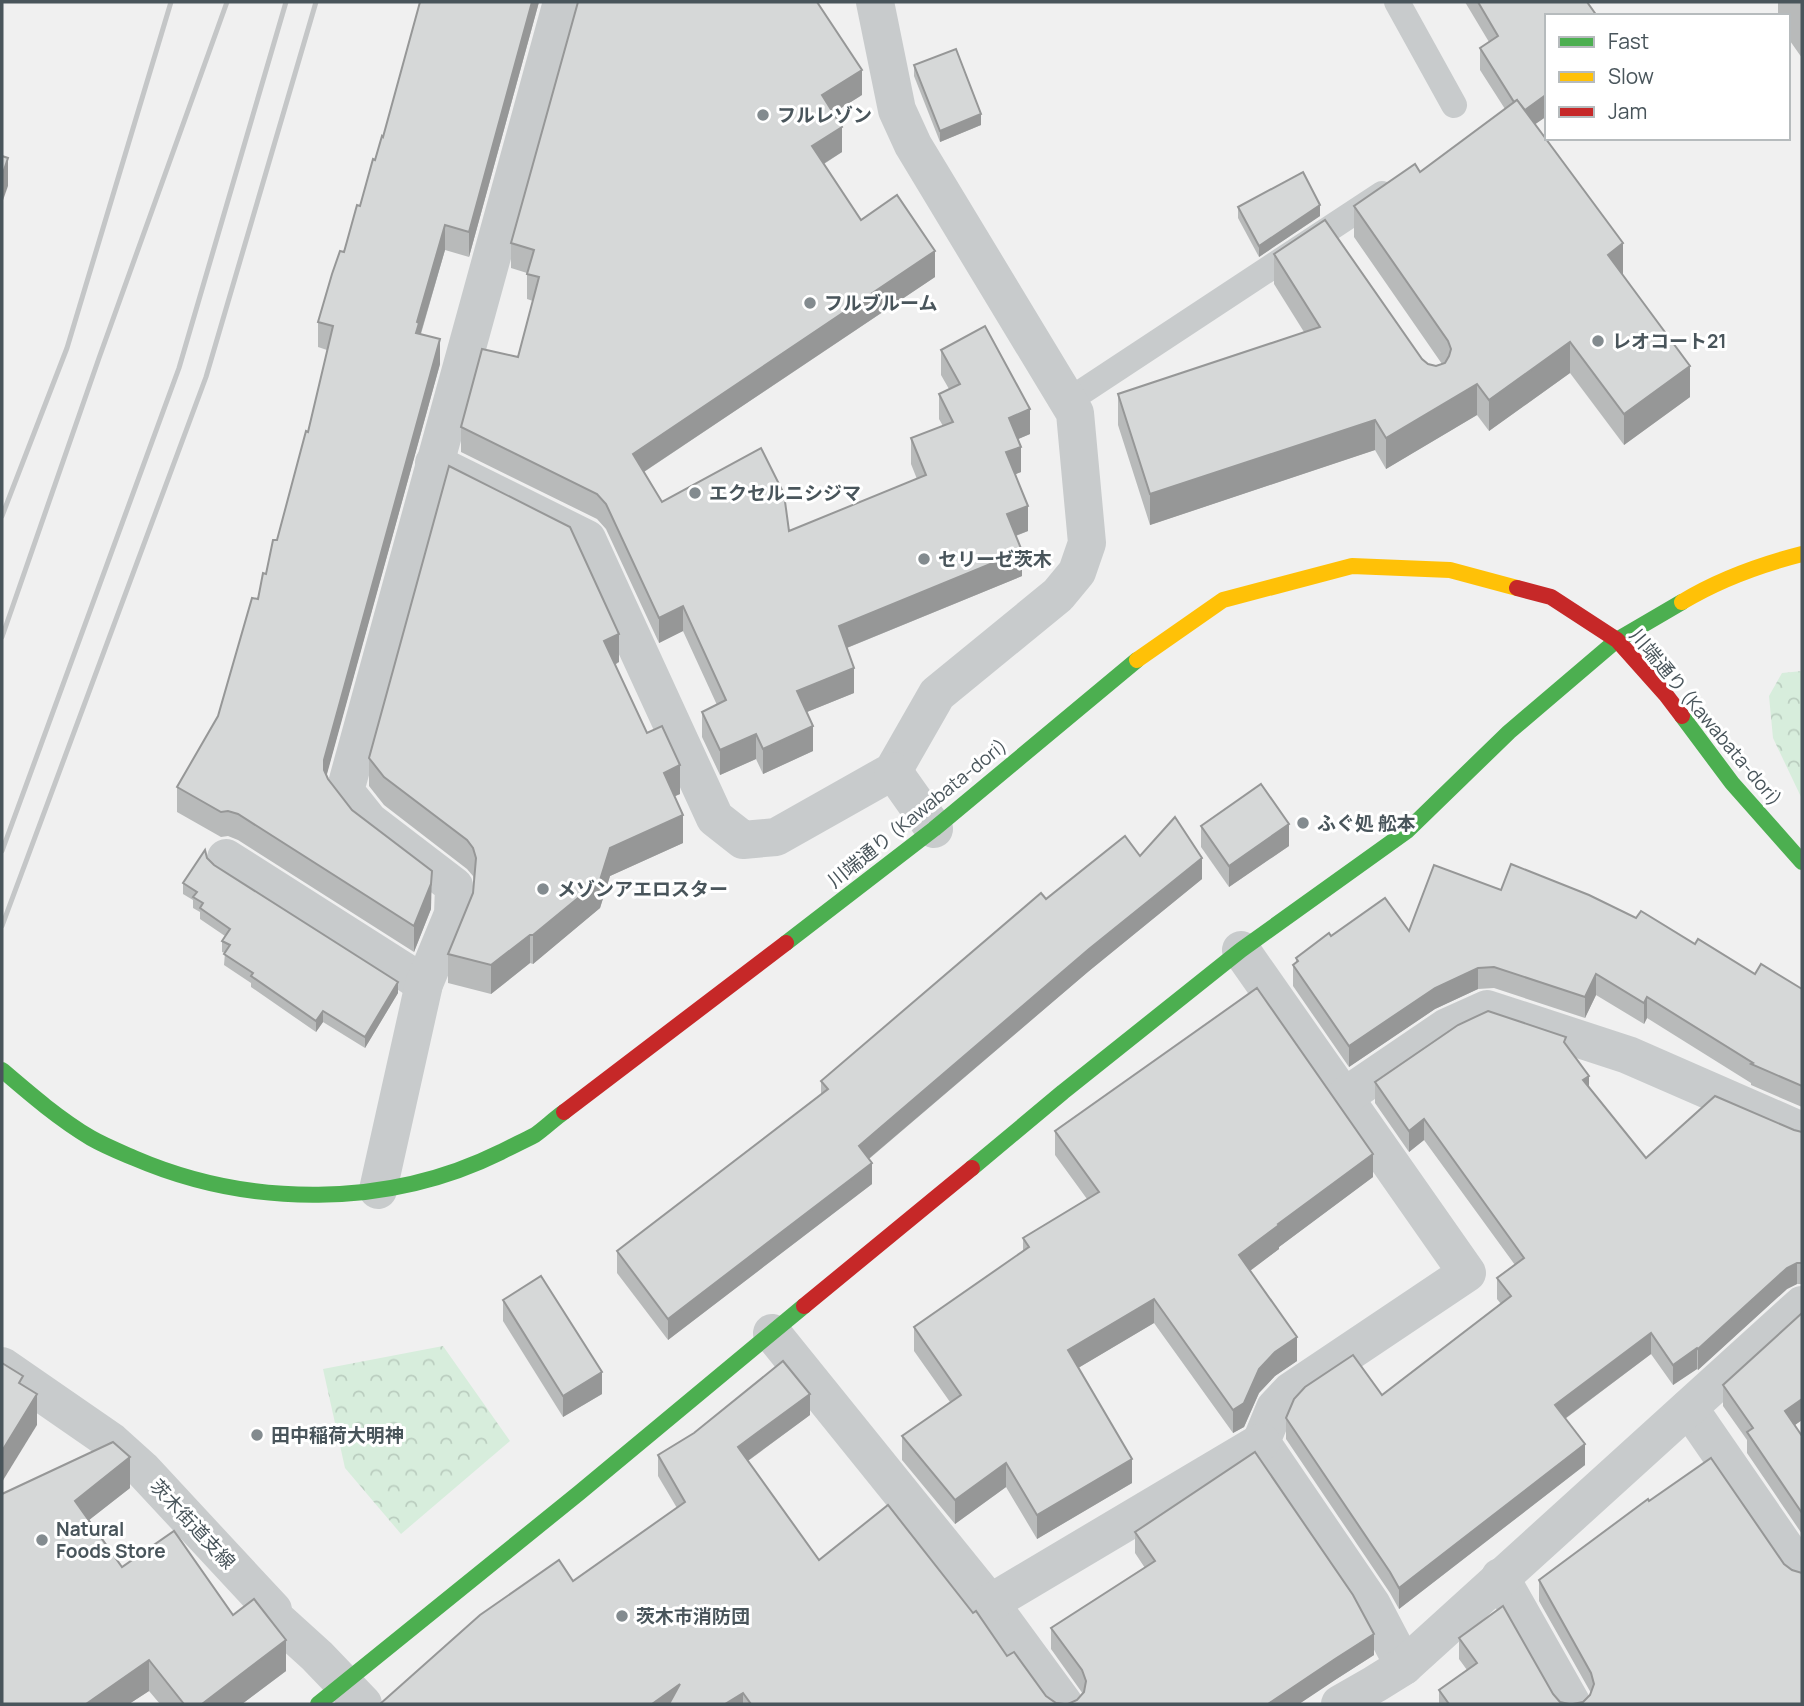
<svg xmlns="http://www.w3.org/2000/svg" width="1804" height="1706" font-family="Manrope,'Noto Sans JP',sans-serif">
<defs>
<pattern id="park-crowns" width="20" height="18" patternUnits="userSpaceOnUse" patternTransform="scale(1.75)"><rect width="20" height="18" fill="#d7eddc"/><path d="M2 6a3 3 0 1 1 6 0M12 15a3 3 0 1 1 6 0" fill="none" stroke="#bacdbf"/></pattern>
</defs>
<rect width="100%" height="100%" fill="#f0f0f0"/>
<!-- park -->
<g fill="url(#park-crowns)">
<path d="M1802,671V799L1773,738L1769,696L1782,673Z"/>
<path d="M443,1346L510,1441L401,1534L345,1468L323,1369Z"/>
</g>
<g fill="none" stroke-linecap="round" stroke-linejoin="round">
<!-- lane -->
<g stroke="#c8cbcc" stroke-width="26">
<path d="M1397,2L1454,105"/>
<path d="M1068,401L1382,194"/>
</g>
<!-- street -->
<g stroke="#c8cbcc" stroke-width="38">
<path d="M434,463L587,539L715,818L743,840L776,837L893,771L937,694L1058,595L1077,572L1087,543L1075,413L913,145L897,110L875,2"/>
<path d="M893,771L934,829"/>
<path d="M226,858L424,984"/>
<path d="M1241,950L1467,1273L1291,1391L1275,1408L1261,1442L1372,1605L1404,1666"/>
<path d="M1344,1097L1447,1027L1487,1009L1628,1055L1802,1131"/>
<path d="M378,1190L424,984L453,914L454,886L369,821L345,791L562,2"/>
<path d="M772,1333L990,1603L1064,1704"/>
<path d="M2,1366L112,1442L142,1469L273,1610L274,1617L317,1656L363,1704"/>
<path d="M1689,1408L1802,1572"/>
<path d="M1500,1577L1572,1704"/>
<path d="M990,1603L1261,1442"/>
<path d="M1340,1704L1375,1684L1404,1666L1802,1305"/>
</g>
<!-- fast -->
<g stroke="#4caf50" stroke-width="16">
<path d="M1682,716L1732,783L1802,862"/>
<path d="M786,943L934,829L1137,660"/>
<path d="M2,1070C30,1094 59,1119 91,1138C105,1146 120,1152 134,1158C250,1208 388,1208 501,1152C512,1146 524,1141 535,1135C545,1128 554,1119 564,1112"/>
<path d="M972,1168L1063,1092L1241,950L1407,831L1509,732L1617,640L1682,602"/>
<path d="M318,1704L579,1493L804,1306"/>
</g>
<!-- slow -->
<g stroke="#ffc107" stroke-width="16">
<path d="M1682,602C1720,579 1759,565 1802,554"/>
<path d="M1137,660L1223,600L1352,566L1450,570L1517,588"/>
</g>
<!-- jam -->
<g stroke="#c62828" stroke-width="16">
<path d="M1517,588L1551,597L1617,640L1666,695L1682,716"/>
<path d="M564,1112L786,943"/>
<path d="M804,1306L972,1168"/>
</g>
<!-- rail -->
<g stroke="#c4c6c7" stroke-width="5">
<path d="M2,516L67,348L171,2"/>
<path d="M2,637L99,358L227,2"/>
<path d="M2,851L179,368L286,2"/>
<path d="M2,926L206,377L316,2"/>
</g>
</g>
<!-- wall -->
<g fill="#b8baba">
<path d="M420,2H539L469,257L445,250L421,334L440,364L326,776L431,909L414,952L238,840L228,836L221,837L177,812V787L218,716L277,540L308,432L327,350L318,347V322L360,206L383,137Z"/>
<path d="M1465,2H1587L1547,16V116L1535,124L1623,274L1622,275L1690,397L1624,445L1570,373L1489,431L1477,415L1386,469L1375,450L1150,525L1118,425V394L1304,332L1274,284V254L1428,364L1436,366L1442,364L1354,237V206L1420,172L1505,109L1480,70V48L1489,42Z"/>
<path d="M1778,2H1802V58L1788,38V16H1778Z"/>
<path d="M914,65L981,125L940,142L914,76Z"/>
<path d="M862,95L833,113L842,152L824,164L861,220L935,277L644,472L662,502L789,531L917,479L911,464V438L943,426L939,419V394L949,389L941,375V350L1030,434L1018,439L1021,472L1015,474L1028,531L1016,536L1022,576L847,648L854,693L807,712L813,751L763,774L756,759L720,775L702,737V712L717,705L683,631L659,643L606,529L597,519L461,452V427L518,357L533,301L527,299V273L511,268V243Z"/>
<path d="M1238,207L1320,216L1259,257L1238,218Z"/>
<path d="M619,662L615,665L647,733L680,794L675,796L683,843L610,876L600,908L533,964L530,963L491,994L448,983V954L473,893L474,880L473,876L467,869L384,805L369,786V758Z"/>
<path d="M1201,826L1289,846L1229,887L1201,847Z"/>
<path d="M1140,856L1202,879L1089,971L869,1159L872,1184L668,1340L617,1273V1251L821,1094V1081Z"/>
<path d="M207,858L214,865L398,993L365,1048L323,1022L316,1032L251,987V983L224,965L225,953L222,952V941L225,936L200,919V912L193,908V900L183,894V883Z"/>
<path d="M1501,890L1695,944L1755,974L1802,989V1107L1751,1085V1083L1647,1018L1644,1024L1596,995L1585,1018L1494,988L1478,989L1435,1009L1349,1067L1293,986V965L1296,963V958L1331,936L1409,931Z"/>
<path d="M1566,1045L1589,1087L1646,1158L1794,1130L1802,1132V1284H1797L1787,1289L1698,1370L1697,1369L1673,1385L1651,1354L1565,1419L1585,1465L1399,1609L1390,1593L1286,1439V1418L1382,1395L1501,1304L1497,1299V1278L1515,1265L1424,1140L1409,1152L1375,1103V1082Z"/>
<path d="M1055,1131L1373,1177L1279,1247V1249L1250,1271L1297,1361L1275,1376L1259,1393L1244,1427L1233,1433L1154,1323L1078,1368L1132,1483L1037,1539L1006,1487L955,1524L902,1460V1436L950,1402L914,1351V1327L1023,1251V1238L1087,1199L1055,1155Z"/>
<path d="M503,1300L602,1394L563,1417L503,1321Z"/>
<path d="M1802,1313V1420L1795,1425L1802,1436V1534L1747,1453V1440L1723,1406V1385Z"/>
<path d="M810,1415L748,1461L819,1560L1007,1656L1046,1696L1056,1703L1064,1704H380L573,1581L677,1508L658,1476V1455Z"/>
<path d="M130,1488L89,1520L122,1567L233,1615L286,1671L242,1704H160L149,1691L129,1704H2V1494Z"/>
<path d="M1649,1501L1784,1564L1792,1570L1583,1702L1591,1693L1539,1601V1580Z"/>
<path d="M1135,1532L1374,1655L1335,1680L1299,1704H1068L1077,1700L1083,1694L1051,1649V1628L1145,1568L1135,1553Z"/>
<path d="M1459,1638L1553,1694L1560,1702L1569,1704H1439V1690L1467,1670L1459,1659Z"/>
</g>
<!-- shaded-wall -->
<g fill="#969797">
<path d="M532,2H539L469,257V232Z"/>
<path d="M862,70V95L822,120V95Z"/>
<path d="M1547,94V116L1521,134V112Z"/>
<path d="M981,114V125L940,142V131Z"/>
<path d="M842,127V152L812,171V146Z"/>
<path d="M8,158V186L2,203V176Z"/>
<path d="M1320,205V216L1259,257V246Z"/>
<path d="M445,225V250L419,339L416,358L417,322Z"/>
<path d="M1623,243V274L1608,286V255Z"/>
<path d="M935,251V277L633,479V454Z"/>
<path d="M440,339V364L324,785V760Z"/>
<path d="M1570,342V373L1489,431V400Z"/>
<path d="M1690,366V397L1624,445V414Z"/>
<path d="M1477,384V415L1386,469V438Z"/>
<path d="M1030,409V434L1009,443V418Z"/>
<path d="M1375,420V450L1150,525V494Z"/>
<path d="M1021,447V472L1006,478V452Z"/>
<path d="M1028,506V531L1007,539V514Z"/>
<path d="M1022,551V576L839,651V626Z"/>
<path d="M683,606V631L659,643V618Z"/>
<path d="M619,634V662L604,670V641Z"/>
<path d="M854,668V693L797,716V691Z"/>
<path d="M813,726V751L763,774V749Z"/>
<path d="M756,734V759L720,775V750Z"/>
<path d="M680,765V794L664,801V773Z"/>
<path d="M683,815V843L610,876L600,908L533,964V935L610,848Z"/>
<path d="M1289,824V846L1229,887V866Z"/>
<path d="M1202,858V879L1089,971L859,1167V1146L1089,949Z"/>
<path d="M432,871L431,909L414,952V926Z"/>
<path d="M530,935V963L491,994V965Z"/>
<path d="M1478,968V989L1435,1009L1349,1067V1046L1435,988Z"/>
<path d="M1596,974V995L1585,1018V997Z"/>
<path d="M398,982V993L365,1048V1037Z"/>
<path d="M1647,997V1018L1644,1024V1003Z"/>
<path d="M323,1011V1022L316,1032V1021Z"/>
<path d="M1589,1076V1097L1583,1080Z"/>
<path d="M1424,1119V1140L1409,1152V1131Z"/>
<path d="M1373,1154V1177L1279,1247V1249L1239,1279V1255L1278,1224Z"/>
<path d="M872,1163V1184L668,1340V1319Z"/>
<path d="M1797,1263V1284L1787,1289L1698,1370V1349L1787,1268Z"/>
<path d="M1154,1299V1323L1068,1374V1350Z"/>
<path d="M1651,1333V1354L1555,1426V1405Z"/>
<path d="M1297,1337V1361L1275,1376L1259,1393L1244,1427L1233,1433V1410L1259,1369L1275,1352Z"/>
<path d="M1697,1348V1369L1673,1385V1365Z"/>
<path d="M602,1372V1394L563,1417V1396Z"/>
<path d="M37,1394V1425L2,1482V1451Z"/>
<path d="M810,1394V1415L738,1468V1447Z"/>
<path d="M1802,1399V1420L1785,1432V1411Z"/>
<path d="M1585,1444V1465L1399,1609V1588Z"/>
<path d="M130,1457V1488L75,1531V1501Z"/>
<path d="M1132,1459V1483L1037,1539V1515Z"/>
<path d="M1006,1463V1487L955,1524V1500Z"/>
<path d="M1374,1634V1655L1335,1680L1299,1704H1268L1335,1659Z"/>
<path d="M286,1640V1671L242,1704H202Z"/>
<path d="M149,1660V1691L129,1704H86Z"/>
<path d="M680,1684V1704H652Z"/>
<path d="M743,1693V1704H725Z"/>
</g>
<!-- building -->
<g fill="#d6d8d8" stroke="#969797" stroke-width="2">
<path d="M420,2H532L469,232L445,225L417,322L419,323L416,333L440,339L324,760V770L328,779L352,810L432,871L431,884L414,926L238,814L228,811L221,812L177,787L218,716L252,598L258,599L263,573L266,574L273,540H277L306,431L308,432L333,326L318,322L332,274L340,251L344,252L357,205L360,206L373,159L375,160L382,136L383,137Z"/>
<path d="M578,2H817L862,70L822,95L842,127L812,146L861,220L897,195L935,251L633,454L662,502L761,448L784,494L789,531L926,475L911,438L953,422L939,394L960,384L941,350L985,326L1030,409L1009,418L1021,447L1006,452L1028,506L1007,514L1022,551L839,626L854,668L797,691L813,726L763,749L756,734L720,750L702,712L726,700L683,606L659,618L606,504L597,494L461,427L482,349L518,357L539,277L527,274L534,250L511,243Z"/>
<path d="M1478,2H1587L1597,16H1547V94L1525,110L1517,100L1514,102L1480,48L1498,36Z"/>
<path d="M956,49L981,114L940,131L914,65Z"/>
<path d="M1517,100L1623,243L1608,255L1690,366L1624,414L1570,342L1489,400L1477,384L1386,438L1375,420L1150,494L1118,394L1320,327L1274,254L1325,220L1422,359L1428,364L1436,366L1445,363L1449,356L1451,349L1448,341L1354,206L1415,164L1420,172Z"/>
<path d="M2,156L8,158L2,176Z"/>
<path d="M1303,172L1320,205L1259,246L1238,207Z"/>
<path d="M449,466L570,527L619,634L604,641L647,733L662,726L680,765L664,773L683,815L610,848L600,880L533,935H530L491,965L448,954L473,893L476,858L473,848L467,840L384,777L369,758Z"/>
<path d="M1261,784L1289,824L1229,866L1201,826Z"/>
<path d="M1175,817L1202,858L1089,949L859,1146L872,1163L668,1319L617,1251L828,1089L821,1081L1041,893L1046,899L1125,836L1140,856Z"/>
<path d="M205,850L207,858L214,865L398,982L365,1037L323,1011L316,1021L251,976L253,973L224,954L230,945L222,941L230,929L200,908L203,903L193,897L197,892L183,883Z"/>
<path d="M1511,864L1589,895L1636,918L1641,911L1695,944L1698,939L1755,974L1761,964L1802,989V1086L1751,1064L1753,1063L1647,997L1644,1003L1596,974L1585,997L1494,967L1478,968L1435,988L1349,1046L1293,965L1298,961L1296,958L1329,933L1331,936L1385,898L1409,931L1434,865L1501,890Z"/>
<path d="M1257,988L1373,1154L1278,1224L1279,1225L1239,1255L1297,1337L1275,1352L1259,1369L1244,1403L1233,1410L1154,1299L1068,1350L1132,1459L1037,1515L1006,1463L955,1500L902,1436L961,1395L914,1327L1029,1247L1023,1238L1099,1192L1055,1131Z"/>
<path d="M1488,1011L1566,1037L1564,1042L1589,1076L1583,1080L1646,1158L1715,1096L1794,1130L1802,1132V1263H1797L1787,1268L1698,1349L1697,1348L1673,1365L1651,1333L1555,1405L1585,1444L1399,1588L1390,1572L1286,1418L1294,1399L1305,1387L1353,1355L1382,1395L1511,1296L1497,1278L1524,1258L1424,1119L1409,1131L1375,1082L1458,1025Z"/>
<path d="M541,1276L602,1372L563,1396L503,1300Z"/>
<path d="M1802,1313V1399L1785,1411L1802,1436V1513L1747,1432L1753,1428L1723,1385Z"/>
<path d="M783,1361L810,1394L738,1447L819,1560L888,1505L973,1613L976,1611L1007,1656L1014,1652L1046,1696L1056,1703L1064,1704H751L743,1693L725,1704H669L680,1684L652,1704H380L480,1615L559,1560L573,1581L685,1502L658,1455L694,1433Z"/>
<path d="M2,1363L23,1376L19,1383L37,1394L2,1451Z"/>
<path d="M113,1442L130,1457L75,1501L122,1567L174,1531L233,1615L254,1599L286,1640L202,1704H184L149,1660L86,1704H2V1494Z"/>
<path d="M1255,1452L1353,1595L1374,1634L1335,1659L1268,1704H1068L1077,1700L1084,1692L1086,1681L1082,1670L1051,1628L1155,1561L1135,1532Z"/>
<path d="M1711,1458L1784,1564L1792,1570L1802,1573V1704H1573L1583,1702L1590,1695L1594,1684L1591,1673L1539,1580L1648,1499L1649,1501Z"/>
<path d="M1503,1606L1553,1694L1560,1702L1569,1704H1449L1439,1690L1477,1663L1459,1638Z"/>
</g>
<!-- markers -->
<g fill="#838b8f" stroke="#fff" stroke-width="2.5">
<circle cx="763" cy="115" r="7"/>
<circle cx="810" cy="303" r="7"/>
<circle cx="1598" cy="341" r="7"/>
<circle cx="695" cy="493" r="7"/>
<circle cx="924" cy="559" r="7"/>
<circle cx="1303" cy="823" r="7"/>
<circle cx="543" cy="889" r="7"/>
<circle cx="257" cy="1435" r="7"/>
<circle cx="42" cy="1540" r="7"/>
<circle cx="622" cy="1616" r="7"/>
</g>
<g text-anchor="middle" dominant-baseline="central" stroke-width="6" stroke-linejoin="round" paint-order="stroke">
<!-- poi labels -->
<g font-size="19" font-weight="bold" fill="#49555b" stroke="#fff" text-anchor="start">
<text x="777" y="115">フルレゾン</text>
<text x="824" y="303">フルブルーム</text>
<text x="1612" y="341">レオコート21</text>
<text x="709" y="493">エクセルニシジマ</text>
<text x="938" y="559">セリーゼ茨木</text>
<text x="1317" y="823">ふぐ処 舩本</text>
<text x="557" y="889">メゾンアエロスター</text>
<text x="271" y="1435">田中稲荷大明神</text>
<text x="56" y="1529">Natural<tspan x="56" dy="22">Foods Store</tspan></text>
<text x="636" y="1616">茨木市消防団</text>
</g>
<!-- street labels -->
<g font-size="19" fill="#49555b" stroke="#fff">
<text transform="translate(1706 717) rotate(50)">川端通り (Kawabata-dori)</text>
<text transform="translate(917 813) rotate(-39)">川端通り (Kawabata-dori)</text>
<text transform="translate(193 1524) rotate(47)">茨木街道支線</text>
</g>
</g>
<!-- border -->
<rect width="1804" height="1706" fill="none" stroke="#49555b" stroke-width="7"/>
<!-- legend -->
<rect x="1545" y="14" width="245" height="126" fill="#ffffff" stroke="#b6bbbd" stroke-width="2"/>
<rect x="1559" y="37" width="35" height="10" fill="#4caf50" stroke="#b6bbbd" stroke-width="2"/>
<text x="1608" y="49" font-size="21" fill="#49555b">Fast</text>
<rect x="1559" y="72" width="35" height="10" fill="#ffc107" stroke="#b6bbbd" stroke-width="2"/>
<text x="1608" y="84" font-size="21" fill="#49555b">Slow</text>
<rect x="1559" y="107" width="35" height="10" fill="#c62828" stroke="#b6bbbd" stroke-width="2"/>
<text x="1608" y="119" font-size="21" fill="#49555b">Jam</text>
</svg>
